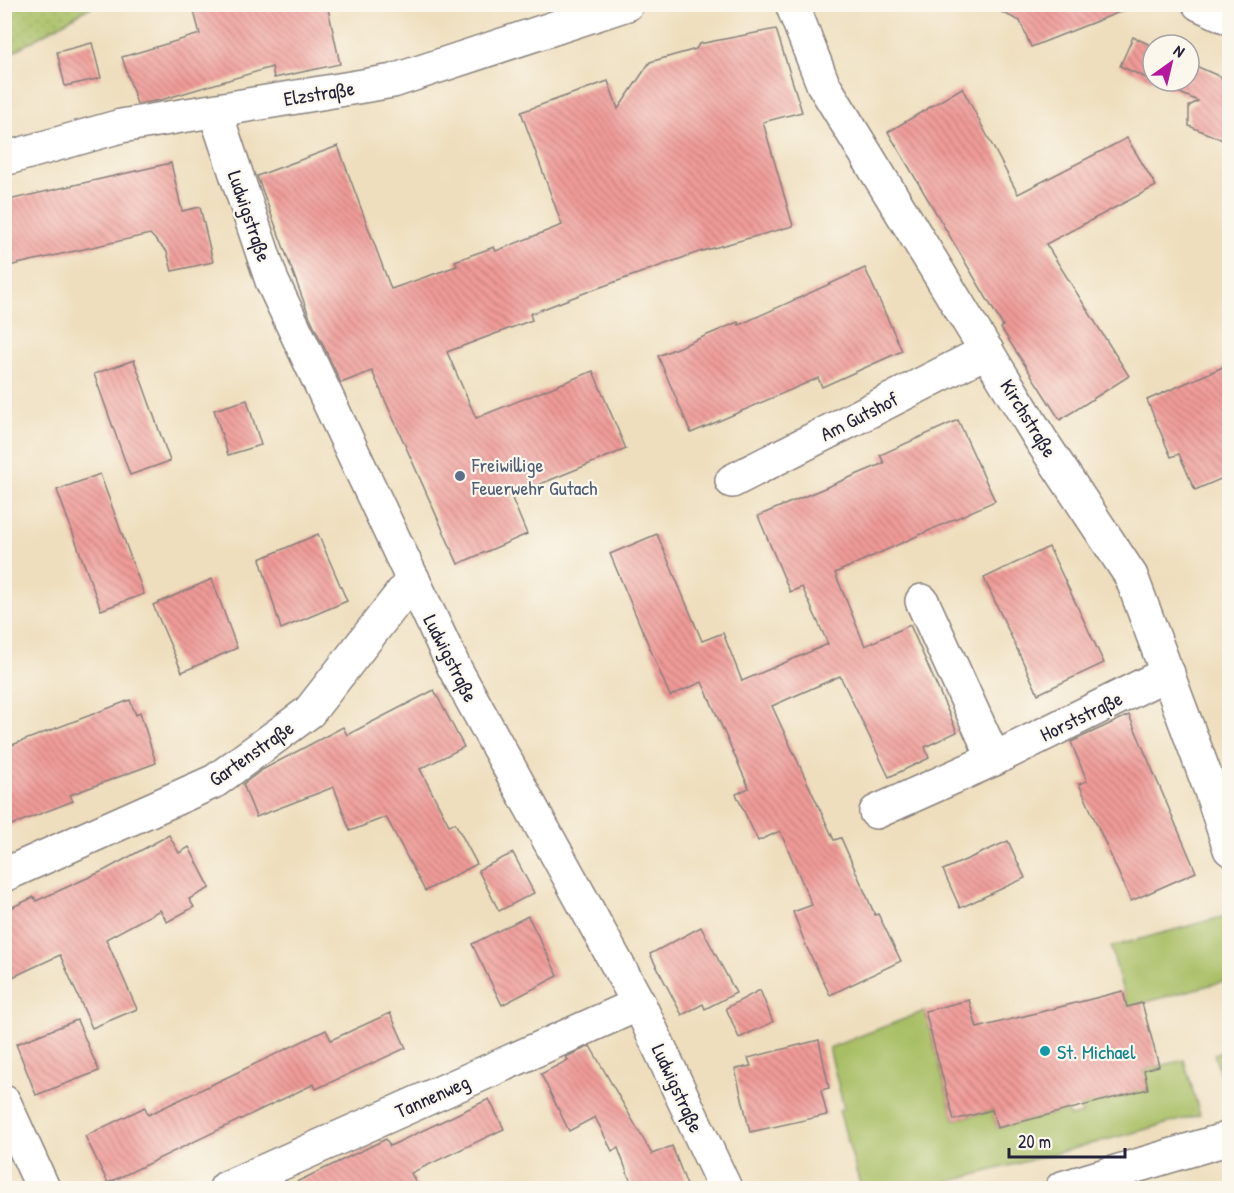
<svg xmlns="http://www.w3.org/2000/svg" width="1234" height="1193" font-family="'Patrick Hand',sans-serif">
<defs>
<pattern id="park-dots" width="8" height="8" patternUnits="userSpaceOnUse" patternTransform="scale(1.5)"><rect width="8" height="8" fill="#a7be63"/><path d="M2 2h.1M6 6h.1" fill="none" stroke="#8fa357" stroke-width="1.8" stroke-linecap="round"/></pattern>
<pattern id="building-back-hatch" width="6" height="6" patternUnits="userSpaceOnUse" patternTransform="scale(1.5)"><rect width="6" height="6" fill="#f09b98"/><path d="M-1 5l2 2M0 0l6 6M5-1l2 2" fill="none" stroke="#c27e7d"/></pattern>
</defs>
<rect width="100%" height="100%" fill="#fbf7ec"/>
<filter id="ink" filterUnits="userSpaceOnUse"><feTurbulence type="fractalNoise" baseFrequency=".0167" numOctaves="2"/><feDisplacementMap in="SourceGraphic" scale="12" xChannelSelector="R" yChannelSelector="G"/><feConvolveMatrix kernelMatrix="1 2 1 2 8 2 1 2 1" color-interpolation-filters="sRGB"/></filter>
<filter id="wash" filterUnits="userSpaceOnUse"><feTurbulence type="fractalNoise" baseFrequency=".008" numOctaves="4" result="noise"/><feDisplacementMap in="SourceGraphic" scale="24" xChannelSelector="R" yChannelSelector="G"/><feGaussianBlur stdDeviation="1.35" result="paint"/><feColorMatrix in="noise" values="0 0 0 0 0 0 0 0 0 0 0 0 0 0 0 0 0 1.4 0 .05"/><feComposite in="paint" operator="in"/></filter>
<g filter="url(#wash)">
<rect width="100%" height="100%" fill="#eedebd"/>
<!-- grass -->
<g fill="#a7be63" stroke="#64704f" stroke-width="1.5">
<path d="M1229,915V980L1127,1007L1111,947Z"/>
<path d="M925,1011L954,1120L992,1110L997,1128L1067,1110L1070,1117L1082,1114L1080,1106L1148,1089L1144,1070L1184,1060L1200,1115L925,1188H861L839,1110L844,1108L829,1048Z"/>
<path d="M1229,1050H1230L1229,1101L1214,1054Z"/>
</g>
<!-- park -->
<path fill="url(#park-dots)" stroke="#64704f" stroke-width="1.5" d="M5,4H94V5L5,57Z"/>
<g id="blocks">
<!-- building -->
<g fill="url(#building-back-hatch)">
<path d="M192,4H327L340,64L274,78L272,67L161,100L137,104L122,57L200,34Z"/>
<path d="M985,4H1134L1135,6L1031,47L1020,21Z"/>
<path d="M776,29L802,112L763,122L793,226L699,252L587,292L530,314L532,320L447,352L476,418L593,371L626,449L511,496L527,534L458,564L372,371L341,383L308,313L257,176L338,146L391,289L457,266L455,261L494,247L496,251L562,225L521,112L608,81L618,109L650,62L696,49L699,44Z"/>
<path d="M1133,37L1153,46V81H1189V63L1230,81V143L1189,126V106L1198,101L1120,66Z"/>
<path d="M92,43L101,78L65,86L57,52Z"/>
<path d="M962,88L1018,194L1127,138L1156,186L1046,244L1129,376L1060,420L1001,328L1003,326L888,132Z"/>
<path d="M171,163L182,211L200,207L213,262L172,271L167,252L150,234L4,267V201Z"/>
<path d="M865,268L902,351L822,387L818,378L691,433L658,356L738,322L739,325Z"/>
<path d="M134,360L170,461L130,475L94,374Z"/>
<path d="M1230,364V475L1195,490L1179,454L1171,457L1147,400Z"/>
<path d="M247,400L261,445L228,455L214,410Z"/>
<path d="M958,420L995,501L835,573L865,646L910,625L957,732L925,747L929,758L889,777L840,676L772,706L834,840L841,838L875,915L878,914L901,961L830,995L807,948L793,912L812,905L780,831L758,841L736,794L749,788L702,682L670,696L610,554L657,534L702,641L723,633L742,681L828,644L802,587L790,592L758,516L884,463L880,455Z"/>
<path d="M100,474L144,594L101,610L57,490Z"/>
<path d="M318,534L347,601L281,629L260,559Z"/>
<path d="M1049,547L1104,663L1038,694L984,578Z"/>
<path d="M212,579L237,648L182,672L153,605Z"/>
<path d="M434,690L464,747L420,769L449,825L455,823L477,864L425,891L386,817L350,831L334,787L256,817L243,784L262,770L343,727L347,735Z"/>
<path d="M130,700L136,715L140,712L156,763L70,795L73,801L4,828V748Z"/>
<path d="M1129,715L1196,872L1131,901L1079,784L1087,781L1071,742Z"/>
<path d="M169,835L179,853L189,847L210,888L189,899L194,907L167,922L160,910L106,939L137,1009L92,1028L60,955L4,981V911L34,897L36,901L105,870Z"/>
<path d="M1008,841L1025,878L960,908L943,870Z"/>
<path d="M513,853L534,893L499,911L478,870Z"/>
<path d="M528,916L558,976L502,1005L472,944Z"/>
<path d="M701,927L736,993L705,1009L703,1004L682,1015L650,954Z"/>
<path d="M760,990L773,1022L739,1038L726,1008Z"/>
<path d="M1123,991L1127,1007L1142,1003L1151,1036L1159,1066L1144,1070L1148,1089L997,1128L992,1110L954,1120L925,1011L969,1000L977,1028Z"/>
<path d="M390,1013L406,1048L316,1089L314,1084L108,1183L85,1136L145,1107L148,1115L326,1030L331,1040Z"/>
<path d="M77,1020L99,1071L36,1095L16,1044Z"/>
<path d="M819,1040L829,1088L821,1090L827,1115L750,1132L735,1069L751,1066L748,1058Z"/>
<path d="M590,1046L652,1154L672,1146L688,1188H633L618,1148L612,1151L595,1117L569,1131L541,1074L568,1060L566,1057Z"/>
<path d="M489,1099L504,1129L411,1173L419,1188H284L386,1139L390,1146Z"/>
</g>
</g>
</g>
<g filter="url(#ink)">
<use href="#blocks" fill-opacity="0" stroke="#88807c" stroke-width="1.5"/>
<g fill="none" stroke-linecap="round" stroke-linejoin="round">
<defs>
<g id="minor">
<path d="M792,4L823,84L1041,440L1131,576L1211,791L1230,849"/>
<path d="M1199,4L1230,18"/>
<path d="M215,111L272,281L454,667L639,1004L725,1188"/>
<path d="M4,159L121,126L393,81L627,4"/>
<path d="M732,481L987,351"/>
<path d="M922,601L994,759"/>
<path d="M876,812L994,759L1168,673"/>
<path d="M4,875L215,781L309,712L413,579"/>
<path d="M4,1102L43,1188"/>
<path d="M226,1188L639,1004"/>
<path d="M1062,1188L1230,1138"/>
</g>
</defs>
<!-- minor casing -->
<use href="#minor" stroke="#88807c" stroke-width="36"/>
<!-- minor -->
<use href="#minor" stroke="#fff" stroke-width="33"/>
</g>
</g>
<!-- markers -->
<circle fill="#5c6f8a" stroke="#fbf7ec" stroke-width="2" cx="460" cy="476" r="6"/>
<circle fill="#0f9aa8" stroke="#fbf7ec" stroke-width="2" cx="1045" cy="1051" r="6"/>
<g text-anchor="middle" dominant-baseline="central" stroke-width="4.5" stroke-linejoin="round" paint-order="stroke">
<!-- street labels -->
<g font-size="20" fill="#22223b" stroke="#fbf7ec">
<text transform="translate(319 93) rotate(-9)">Elzstraße</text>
<text transform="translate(250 216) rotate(71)">Ludwigstraße</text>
<text transform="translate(859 416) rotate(-27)">Am Gutshof</text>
<text transform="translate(1029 418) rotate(58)">Kirchstraße</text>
<text transform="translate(451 658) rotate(63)">Ludwigstraße</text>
<text transform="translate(1081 716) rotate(-26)">Horststraße</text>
<text transform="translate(251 753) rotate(-35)">Gartenstraße</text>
<text transform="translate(678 1088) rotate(65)">Ludwigstraße</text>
<text transform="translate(432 1096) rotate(-24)">Tannenweg</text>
</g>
<!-- service labels -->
<g font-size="20" fill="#4e5e75" stroke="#fbf7ec" text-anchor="start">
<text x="472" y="464">Freiwillige<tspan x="472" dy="23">Feuerwehr Gutach</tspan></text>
</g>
<!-- culture labels -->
<g font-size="20" fill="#0d838f" stroke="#fbf7ec" text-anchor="start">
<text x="1057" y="1051">St. Michael</text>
</g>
</g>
<!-- margin -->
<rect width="1234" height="1193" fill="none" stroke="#fbf7ec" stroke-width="24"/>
<!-- north arrow -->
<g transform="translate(1171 63) rotate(34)"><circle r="28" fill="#fbf7ec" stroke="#a4a2a5" stroke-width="1.5"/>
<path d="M0-4.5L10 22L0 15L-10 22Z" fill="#b5179e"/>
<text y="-9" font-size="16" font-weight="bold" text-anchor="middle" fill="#22223b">N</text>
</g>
<!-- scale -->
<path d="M1009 1148v9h116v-9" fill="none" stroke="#22223b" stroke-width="3"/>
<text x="1018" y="1148" font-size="18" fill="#22223b" stroke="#fbf7ec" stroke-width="4.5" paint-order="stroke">20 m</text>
</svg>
